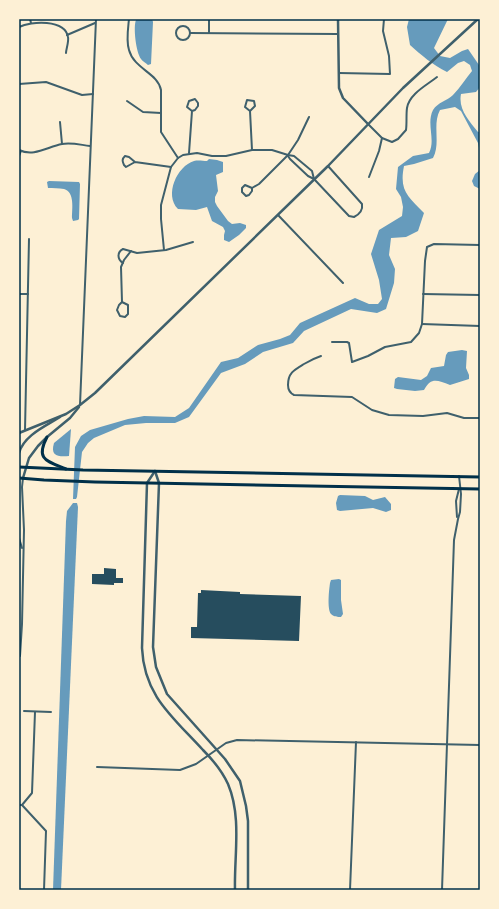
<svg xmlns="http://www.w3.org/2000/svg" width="499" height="909" font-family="Montserrat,sans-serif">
<rect width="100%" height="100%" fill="#fdf0d5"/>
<!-- water -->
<g fill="#669bbc">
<path d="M139,19H152L153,22L151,64L148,65C146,63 142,61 141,59C136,52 133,27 136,20Z"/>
<path d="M409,19H448L434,48L440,56L450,58L462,51L468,49L479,65L480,87L476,92L461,94C458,109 469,121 478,132H480V153L478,143L461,111L455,107L440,110C432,125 441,143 433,158L414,164L404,166C399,191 408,196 424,213L418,231L406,237L391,238L389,255L395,269L394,283L386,309L377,313L351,309L304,331L293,343L263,352L245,364L221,373L189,417L175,423H146L125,425L94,438L88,443L82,452L77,497L76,499H73L75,447L81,436L90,430L128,419L144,416L175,417L189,408L221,362L238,358L258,345L280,339L290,335L300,323L355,298L369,304H378L382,299L379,280L371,254L379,230L402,216L403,207L401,197L396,189L398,167L413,156L429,153C436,140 426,124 433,110C438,102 447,101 453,95C460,88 466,78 472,71L470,65L464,61L458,63L447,72C433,65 421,55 410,45L407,27Z"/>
<path d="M209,159L217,160L223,162V172L216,175L218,191L215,197V202L217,206L228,221L232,224L240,223L246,225V228L239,235L229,242L224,240V235L225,231L223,227L212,221L207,207L196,210L178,209C164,195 177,166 194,161C198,160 203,161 207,161Z"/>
<path d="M480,170V189L474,186L472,181L475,174Z"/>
<path d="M49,181L79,182L80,184L79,219L78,220L73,221L72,218C72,209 75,192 64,189C59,188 53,188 48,188L47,182Z"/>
<path d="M462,350L467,351L466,368L469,375V379L450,385C437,380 431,377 424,390L415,391L397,389L394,388L395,379L398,377L421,380L427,376L431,368L444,366L446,355L448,352Z"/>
<path d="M71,429L69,456C58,457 50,456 54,443Z"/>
<path d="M340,495L365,496L373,500L385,497L391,504V510L386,512L373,508L340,511L337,510L336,503L338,496Z"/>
<path d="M73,503H77L78,507L61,890H53L66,521L67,511Z"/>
<path d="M339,579L341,580V600L343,614L341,617C338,617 334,617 331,614C327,609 329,590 330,583L331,580Z"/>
</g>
<!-- building -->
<g fill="#264d5e">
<path d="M104,568L116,569V578H123V583H114V585L92,584V574H104Z"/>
<path d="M201,590L240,592V594L301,596L299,641L191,638V627H197L198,593H201Z"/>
</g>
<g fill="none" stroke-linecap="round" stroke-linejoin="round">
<!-- minor -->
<g stroke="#3f606c" stroke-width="2">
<path d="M30,19L31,23"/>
<path d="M129,19C128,29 126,41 129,50C134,69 158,73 161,90V132L178,158"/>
<path d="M209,19V33"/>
<circle cx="183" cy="33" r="7"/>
<path d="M19,27C31,21 65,19 68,37C69,42 66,49 66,53"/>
<path d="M190,33L338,34"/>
<path d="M67,35L95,23"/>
<path d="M339,73L390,74L389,56L383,31L384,19"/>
<path d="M19,84L46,82L82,95L93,94"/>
<path d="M127,101L143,112L161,113"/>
<path d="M250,111L245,107L247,100L254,101L255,106L250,111L252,150"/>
<path d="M60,122L62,144"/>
<path d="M368,124L382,138L392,142L398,139L406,130C407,123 406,115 407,108C409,94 427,85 437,77"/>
<path d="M19,150C34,157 47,147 62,144C71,142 81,145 90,146"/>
<path d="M189,153L192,111L195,110L198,106V103L195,99L189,101L187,107L192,111"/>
<path d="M19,156L21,151"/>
<path d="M288,156L290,159L308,176L314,179L349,216L354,217C360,214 363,210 362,204L328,166"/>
<path d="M135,162L129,157L125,156C122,159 122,161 124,165L126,167L135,162L171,167"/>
<path d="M369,177L379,151L382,138"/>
<path d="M252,188V191L249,195L246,196L242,192V188L245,185L252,188L259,184L288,155L298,140L309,117"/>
<path d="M278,215L343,283"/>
<path d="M164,250L161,219V205L171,167L178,158L183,155L197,153L212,156H226L252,150H272L288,155L294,156L312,171L314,179"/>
<path d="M123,263C117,259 117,252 123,249L137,253L166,250L193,242"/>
<path d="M19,294H28"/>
<path d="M423,294L480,295"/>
<path d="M122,302L119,305L117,310L120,316L125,317L128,314V305L122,302L121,267L124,260L131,251"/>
<path d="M422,324L480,326"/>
<path d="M332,342H347L349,343L352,362L368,356L385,347L411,342L419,333L422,324L425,261L427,247L434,244L480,245"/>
<path d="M321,356C315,358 309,361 304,364C294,370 288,373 288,385C288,390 290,393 294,395L352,397L372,410L389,415L423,416L447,413L464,418H480"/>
<path d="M80,405L96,19"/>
<path d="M25,430L29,239"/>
<path d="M457,517L456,501L459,489"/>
<path d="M19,538L22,548"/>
<path d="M20,656L22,624L24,530L22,487L23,478"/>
<path d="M24,711L51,712"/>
<path d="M97,767L180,770L196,764L226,743L237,740L480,745"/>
<path d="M19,805H22L46,831L44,890"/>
<path d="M22,805L32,793L35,712"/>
<path d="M350,890L356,742"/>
<path d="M442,890L454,540L458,519L460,512L461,494L459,476"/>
</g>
<!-- tertiary -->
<g stroke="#3f606c" stroke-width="2.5">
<path d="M338,19L339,88L343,98L368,124"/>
<path d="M19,433L66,414L80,405L95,393L328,166L403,88L478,19"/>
<path d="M19,453C24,435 46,426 60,417"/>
<path d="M155,471L147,483L142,648C144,696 173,717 203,750C213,760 222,771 228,784C242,817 234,856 235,890"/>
<path d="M155,471L159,483L153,647L156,667L167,694L225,759L240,781L246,806L248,821V890"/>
<path d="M23,478L29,458L38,446L47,437L70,418L79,407"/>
</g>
<!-- primary -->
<g stroke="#003049" stroke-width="3">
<path d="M47,437C35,460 47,461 66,469"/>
<path d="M19,467L83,470L480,477"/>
<path d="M19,478L44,480L95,482L480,489"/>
</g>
</g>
<!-- border -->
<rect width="499" height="909" fill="none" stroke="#fdf0d5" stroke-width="40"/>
<rect x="20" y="20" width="459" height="869" fill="none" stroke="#003049" stroke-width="1.5"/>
</svg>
